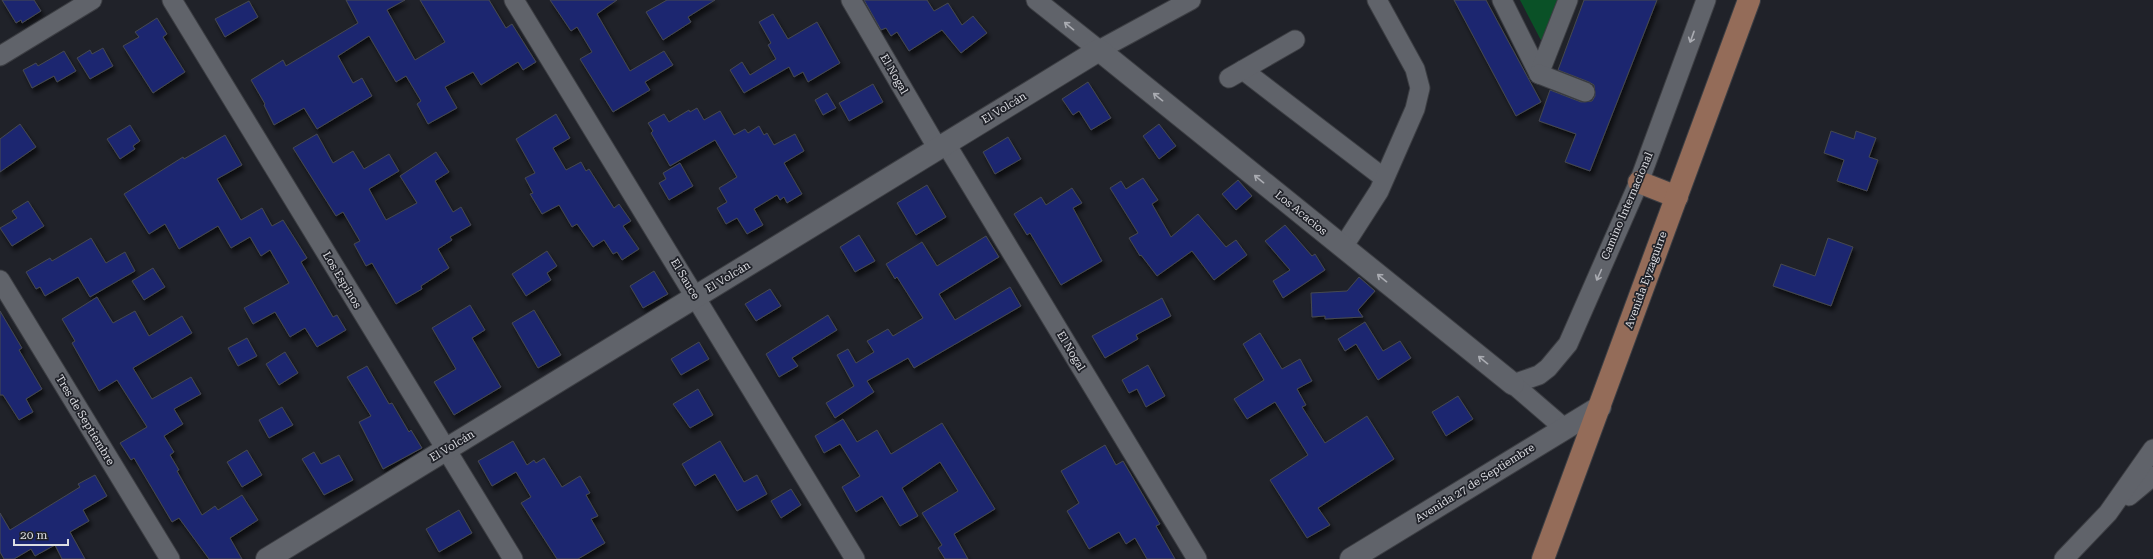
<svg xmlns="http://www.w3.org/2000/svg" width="2153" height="559" font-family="'Roboto Serif',serif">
<defs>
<filter id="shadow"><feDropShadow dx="2.5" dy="4.5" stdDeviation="2" flood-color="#0009"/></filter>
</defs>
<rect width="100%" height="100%" fill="#202229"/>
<!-- green -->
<path fill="#0a5127" d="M1520,0H1563L1545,48Z"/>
<!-- building -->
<g fill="#1c276f" stroke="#464950" filter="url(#shadow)">
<path d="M2,0H34L41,11L22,23L21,20L16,23Z"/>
<path d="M346,0H405L387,10L415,60L445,42L420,0H489L506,28L512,24L536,62L523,70L518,62L481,85L473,72L445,87L457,108L428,124L417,104L421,101L406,76L396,82L369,36L338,56L353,83L362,78L372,96L317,129L304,108L274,125L264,105L265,104L251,80L283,60L286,66L358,23Z"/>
<path d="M550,0H617L597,14L630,71L664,51L673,65L645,82L650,90L613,112L580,59L592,52L577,27L571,31Z"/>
<path d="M667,0H715L688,17L691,22L663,40L646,12Z"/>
<path d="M864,0H927L934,11L948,3L962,25L973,16L987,33L961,53L942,30L909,51L897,32L891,36L886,28L881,30Z"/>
<path d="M1454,0H1486L1541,102L1516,116Z"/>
<path d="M1584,0H1657L1590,171L1565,162L1576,134L1539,121L1550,90L1581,102L1592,101L1595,96L1594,85L1589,82L1558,70Z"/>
<path d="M249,1L258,17L225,37L215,19Z"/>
<path d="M773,14L788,39L817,22L840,63L808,82L803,72L794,77L789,67L744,93L730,70L742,62L750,75L776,59L768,45L771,43L759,22Z"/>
<path d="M157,18L167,34L163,37L185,72L153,93L123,46L139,37L135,32Z"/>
<path d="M103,48L113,66L90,79L77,58L90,50L92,54Z"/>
<path d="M64,51L76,71L57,82L54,76L32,88L23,70L36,63L38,66Z"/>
<path d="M1088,82L1111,118L1091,130L1079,111L1073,115L1062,99Z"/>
<path d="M873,84L883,102L849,121L839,103Z"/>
<path d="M827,93L836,108L823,115L815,100Z"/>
<path d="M697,108L704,120L720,111L734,135L745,129L748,133L759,126L764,135L767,133L774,145L795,134L804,151L784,163L802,194L787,203L784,197L780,200L777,195L754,209L763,225L747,234L737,218L726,224L717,208L727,202L719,188L737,177L715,140L670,166L651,133L653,131L648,123L664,114L669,122L689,110L690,112Z"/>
<path d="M556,114L570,138L553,148L566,170L581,162L586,171L589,169L614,208L619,204L631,221L623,226L639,249L622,260L617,252L613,254L604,240L593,247L577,224L572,227L559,205L542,214L530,194L533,193L525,178L535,173L516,139Z"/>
<path d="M20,124L36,147L0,172V139Z"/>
<path d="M1159,124L1176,146L1159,159L1143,136Z"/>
<path d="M130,125L140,141L133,146L135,149L120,159L107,139Z"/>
<path d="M1831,131L1854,139L1856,131L1876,138L1869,157L1878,160L1867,191L1837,181L1844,160L1824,153Z"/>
<path d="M317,134L333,163L353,151L364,169L389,154L399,171L369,189L386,220L417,203L400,176L436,152L449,172L435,181L453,212L461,207L471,225L450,237L452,240L438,249L449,268L421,286L422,289L396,304L372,263L366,266L354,244L360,241L343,212L336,216L293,148Z"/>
<path d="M225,135L242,165L217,179L241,220L262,208L272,226L283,220L307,258L301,262L333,317L337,315L346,330L317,347L305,328L290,337L275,312L253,324L244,308L289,283L270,250L261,256L250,237L231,248L218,226L179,249L165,224L149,234L124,194L183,157L184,159Z"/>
<path d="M1008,137L1021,159L995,174L983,152Z"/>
<path d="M680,163L693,186L669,200L659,183L666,179L663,173Z"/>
<path d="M1143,178L1158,200L1152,204L1171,237L1198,214L1226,247L1236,240L1247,255L1214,280L1192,251L1157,276L1141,255L1140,256L1129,238L1138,233L1110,188L1121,181L1126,189Z"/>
<path d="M1238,180L1252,196L1236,210L1222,194Z"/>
<path d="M927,185L946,217L916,235L897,203Z"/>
<path d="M1072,188L1082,203L1073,208L1102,261L1061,285L1030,233L1027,235L1014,214L1041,197L1046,205Z"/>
<path d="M28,201L44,226L12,246L0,228L17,218L12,211Z"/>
<path d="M1285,225L1312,256L1315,254L1325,270L1283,298L1273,281L1290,270L1265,241Z"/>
<path d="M859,235L875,261L855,272L840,247Z"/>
<path d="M986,236L999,257L939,294L955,320L1010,287L1021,306L914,368L908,358L867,381L874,392L835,418L826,403L854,386L837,355L848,349L856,363L874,352L867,341L888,329L893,336L923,318L897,277L895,279L886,264L922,242L937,266Z"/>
<path d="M91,238L106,263L125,252L135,271L90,297L78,277L45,296L40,287L36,289L26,272L50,258L52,261Z"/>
<path d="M1828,238L1853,247L1831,306L1773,286L1781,264L1815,276Z"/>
<path d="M547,251L557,266L547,273L551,280L526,296L512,274Z"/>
<path d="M153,268L165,287L144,300L132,281Z"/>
<path d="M654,271L668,294L643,308L630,286Z"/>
<path d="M1359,277L1375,291L1358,310L1363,317L1325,319V316L1312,317L1311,293L1347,291Z"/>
<path d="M770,289L781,306L756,321L745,304Z"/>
<path d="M97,297L113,323L135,311L149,336L182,316L192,333L133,368L152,399L191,377L201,394L174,409L183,424L164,436L174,452L170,455L179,470L177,471L202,515L215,506L218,510L242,495L258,520L230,538L242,559H209L179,518L172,522L134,458L131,460L120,443L147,427L117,380L99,391L72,343L75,341L62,319Z"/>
<path d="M1162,298L1171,316L1136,335L1138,339L1105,358L1092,336Z"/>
<path d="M470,305L485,330L472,338L501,387L454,415L434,382L456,369L432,328Z"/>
<path d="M534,310L561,355L538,368L512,323Z"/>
<path d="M0,311L22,348L19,350L42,389L26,399L33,412L19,420L3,395H0Z"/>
<path d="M828,315L837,330L792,358L798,366L779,377L766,354Z"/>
<path d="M1365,322L1383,351L1400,341L1411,358L1378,380L1356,344L1345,351L1338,339Z"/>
<path d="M1260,333L1282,369L1300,359L1312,381L1297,389L1306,405L1302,407L1325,443L1367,416L1394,459L1318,508L1330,525L1307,538L1270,480L1308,455L1275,402L1247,419L1234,399L1264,380L1243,344Z"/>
<path d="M247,338L257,356L238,366L228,348Z"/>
<path d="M699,342L709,359L681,375L671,359Z"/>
<path d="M285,352L298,373L279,385L266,364Z"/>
<path d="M1148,365L1165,396L1146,407L1137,389L1129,393L1122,380Z"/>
<path d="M367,366L389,404L392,403L409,432L411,430L422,448L383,469L359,422L371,416L347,377Z"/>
<path d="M698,389L713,415L690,428L673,404Z"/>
<path d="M1458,396L1473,419L1446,436L1432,412Z"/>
<path d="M282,407L293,425L269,438L259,420Z"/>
<path d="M843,419L857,442L877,430L891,454L942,423L995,509L954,534L968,559H945L938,548L942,545L922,513L958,491L940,462L902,488L918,516L900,526L882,496L856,512L842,487L860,476L840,444L824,453L815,436Z"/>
<path d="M513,441L527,465L534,460L536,463L544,458L562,487L580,476L590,493L586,495L598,516L591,519L605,543L578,559H557L521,503L531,497L516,472L492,486L478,461Z"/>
<path d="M720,441L744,482L757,475L767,494L737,511L715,474L695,486L682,464Z"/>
<path d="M1105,445L1116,465L1123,461L1160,524L1156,526L1175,559H1147L1135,538L1126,544L1119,532L1089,549L1067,511L1079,503L1061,471Z"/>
<path d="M247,450L262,475L242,487L227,462Z"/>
<path d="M314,452L321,464L339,455L353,480L324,495L302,459Z"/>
<path d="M95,475L107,496L83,510L89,521L70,532L85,559H62L55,545L35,556L31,549L14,559H4L0,552V513L10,530L80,487L78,484Z"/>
<path d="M791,489L801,505L781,518L771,501Z"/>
<path d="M459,510L472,533L439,552L426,529Z"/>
</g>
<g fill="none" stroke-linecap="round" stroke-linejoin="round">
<defs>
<g id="street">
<path d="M172,0L513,559"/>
<path d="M514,0L855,559"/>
<path d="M851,0L938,149"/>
<path d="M1036,0L1099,50L1191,0"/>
<path d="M1502,0L1539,74"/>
<path d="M0,56L92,0"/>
<path d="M1243,70L1384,178"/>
<path d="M1539,74L1568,0"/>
<path d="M1539,74L1585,92"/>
<path d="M1229,78L1295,40"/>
<path d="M946,144L1197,559"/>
<path d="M1343,247L1379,191L1415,109L1420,88L1415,69L1377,0"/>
<path d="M0,280L170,559"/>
<path d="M1513,384L1539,375L1548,368L1568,344L1639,182L1706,0"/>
<path d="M1513,384L1564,428"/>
<path d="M2129,496L2153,476"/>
<path d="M2064,559L2108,513L2153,449"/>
</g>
<g id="secondary">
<path d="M267,559L1099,50L1513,384"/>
<path d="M1351,559L1600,407"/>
</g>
<g id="primary">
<path d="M1639,182L1677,197"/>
<path d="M1543,559L1749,0"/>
</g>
</defs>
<!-- street casing -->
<use href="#street" stroke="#3c3e43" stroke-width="21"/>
<!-- secondary casing -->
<use href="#secondary" stroke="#3c3e43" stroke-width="24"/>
<!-- primary casing -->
<use href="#primary" stroke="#3c3e43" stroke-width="24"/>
<!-- street -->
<use href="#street" stroke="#60636a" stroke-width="19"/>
<!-- secondary -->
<use href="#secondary" stroke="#60636a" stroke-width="22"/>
<!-- primary -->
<use href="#primary" stroke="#946c59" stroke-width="22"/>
</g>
<!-- one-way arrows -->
<defs><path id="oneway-shaft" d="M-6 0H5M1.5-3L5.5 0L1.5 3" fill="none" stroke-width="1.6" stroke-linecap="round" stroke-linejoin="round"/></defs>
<g stroke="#aaacb2">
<use href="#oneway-shaft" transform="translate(1069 26) rotate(-141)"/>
<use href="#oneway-shaft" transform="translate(1692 37) rotate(110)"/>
<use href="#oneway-shaft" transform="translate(1158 97) rotate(-141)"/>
<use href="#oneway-shaft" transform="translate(1259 179) rotate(-141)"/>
<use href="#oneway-shaft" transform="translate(1599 275) rotate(114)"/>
<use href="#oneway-shaft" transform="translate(1382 278) rotate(-141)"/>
<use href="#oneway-shaft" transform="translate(1483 360) rotate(-141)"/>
</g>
<g text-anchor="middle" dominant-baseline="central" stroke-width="3.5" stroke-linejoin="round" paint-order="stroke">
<!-- street labels -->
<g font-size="11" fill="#dcdde2" stroke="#202229">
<text transform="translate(894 74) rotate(60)">El Nogal</text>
<text transform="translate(1004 108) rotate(-31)">El Volcán</text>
<text transform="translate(1627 206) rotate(-67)">Camino Internacional</text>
<text transform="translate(1301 213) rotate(39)">Los Acacios</text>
<text transform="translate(728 277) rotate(-31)">El Volcán</text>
<text transform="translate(685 279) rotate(59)">El Sauce</text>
<text transform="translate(342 280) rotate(59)">Los Espinos</text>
<text transform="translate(1646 280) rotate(-70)">Avenida Eyzaguirre</text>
<text transform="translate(1071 351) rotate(59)">El Nogal</text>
<text transform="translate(85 420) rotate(59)">Tres de Septiembre</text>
<text transform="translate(452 446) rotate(-31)">El Volcán</text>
<text transform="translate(1475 483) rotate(-32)">Avenida 27 de Septiembre</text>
</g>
</g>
<!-- scale -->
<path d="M14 539v6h54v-6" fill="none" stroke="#dcdde2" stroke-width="2"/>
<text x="20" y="539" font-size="12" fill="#dcdde2" stroke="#202229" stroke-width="3" paint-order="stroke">20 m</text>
</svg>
